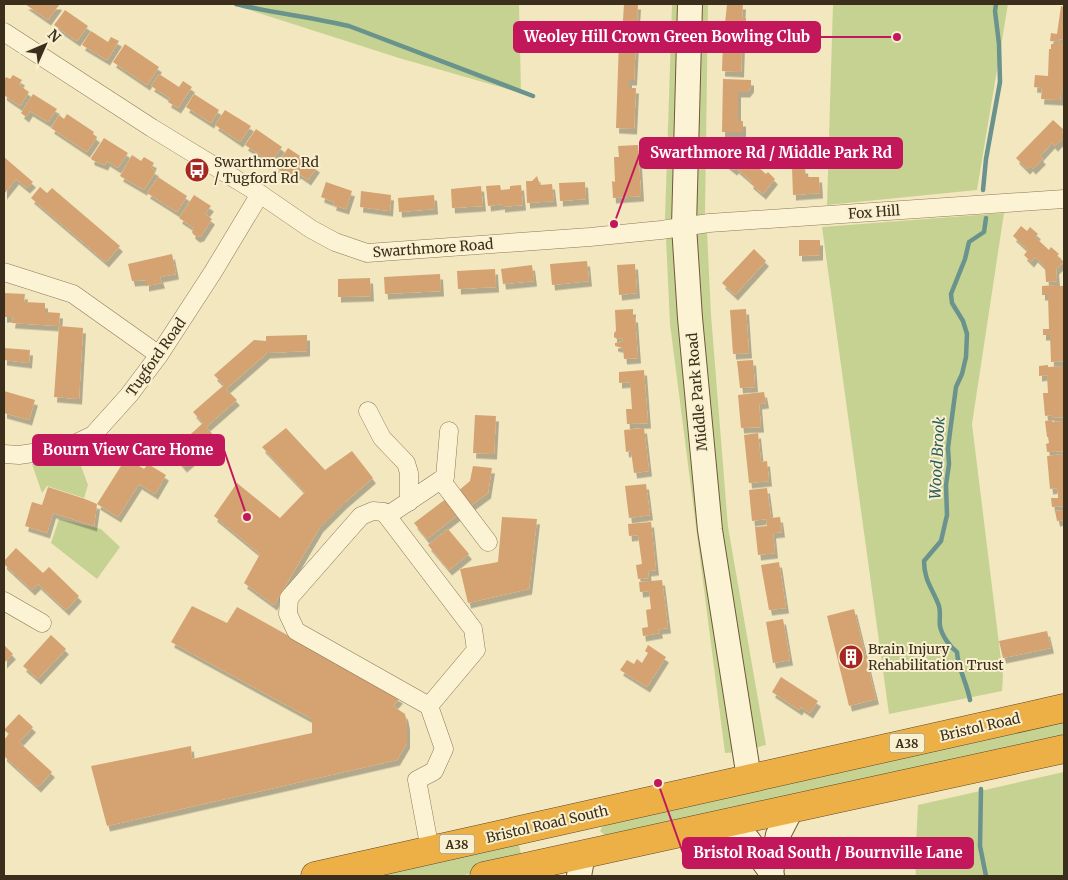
<svg xmlns="http://www.w3.org/2000/svg" width="1068" height="880" font-family="Merriweather,serif">
<defs>
<filter id="shadow"><feDropShadow dx="3" dy="5.5" stdDeviation="0" flood-color="#0004"/></filter>
</defs>
<rect width="100%" height="100%" fill="#f3e7c0"/>
<!-- green -->
<g fill="#c6d292">
<path d="M231,4H519L521,93L399,58Z"/>
<path d="M672,4H684L681,220L665,219Z"/>
<path d="M696,4H708L705,215L693,216Z"/>
<path d="M833,4H1008L977,190L827,205Z"/>
<path d="M1004,213L972,424L1003,676L1002,691L889,714L822,227Z"/>
<path d="M707,231L711,315L728,527L766,745L748,750L715,519L689,233Z"/>
<path d="M683,235L739,752L725,753L670,324L666,238Z"/>
<path d="M77,455L88,485L84,498L47,486L42,493L32,464L50,462Z"/>
<path d="M59,519L101,529L120,547L97,579L51,543Z"/>
<path d="M1064,714V743L608,838L600,831L607,819Z"/>
<path d="M1064,772V876H916L915,863L918,805Z"/>
<path d="M511,840L519,845L521,854L518,863L460,876H352Z"/>
</g>
<g fill="none" stroke-linecap="round" stroke-linejoin="round">
<!-- stream -->
<g stroke="#69938c" stroke-width="4.5">
<path d="M236,4C273,13 311,17 349,26L533,96"/>
<path d="M983,190L986,159L1000,82L999,44L995,11L996,4"/>
<path d="M970,700C967,683 958,669 957,652C950,647 942,636 940,626C939,619 941,613 939,606C933,589 924,581 924,561L941,541L947,515L946,485L949,464L948,448L950,432L956,387L962,374L966,357L967,334L963,321L952,303L951,294L965,259L969,242L984,232L986,218"/>
<path d="M981,789L980,846L986,876"/>
</g>
</g>
<!-- building -->
<g fill="#d5a271" filter="url(#shadow)">
<path d="M25,4H58L59,5L48,20Z"/>
<path d="M624,4H638L636,37L622,36Z"/>
<path d="M727,4H743L742,18H746L745,35L724,34Z"/>
<path d="M1061,6L1064,7V40L1060,39L1059,42L1050,41L1051,33L1057,34Z"/>
<path d="M65,10L88,26L77,41L54,25Z"/>
<path d="M91,31L108,42L111,37L119,41L107,60L82,45Z"/>
<path d="M619,41H636L634,80H629V88H636L634,129L616,128Z"/>
<path d="M723,42H742L741,72L722,71Z"/>
<path d="M1057,43H1064V93H1061L1060,100L1041,99L1042,88L1034,87L1035,75L1048,76L1049,49H1051V44H1057Z"/>
<path d="M125,44L159,67L147,85L113,62Z"/>
<path d="M159,74L179,87L183,81L192,87L178,108L168,102L170,98L151,86Z"/>
<path d="M13,75L22,80L19,85L29,92L20,106L4,95V81L6,77L10,79Z"/>
<path d="M723,79L751,80V87L747,92H738V121H743V132H722Z"/>
<path d="M33,94L57,109L48,122L30,111L26,117L21,113Z"/>
<path d="M194,94L219,110L211,123L186,107Z"/>
<path d="M225,110L251,126L240,142L215,125Z"/>
<path d="M67,114L94,132L93,134L97,137L87,152L51,128L59,115L64,119Z"/>
<path d="M1053,120L1064,130L1062,132L1064,137L1055,146L1052,143L1040,156L1043,159L1033,169L1030,166L1027,169L1016,158Z"/>
<path d="M256,129L282,147L271,162L245,145Z"/>
<path d="M104,138L128,153L118,168L107,161L105,165L92,160L91,158Z"/>
<path d="M735,141L746,151L743,154L766,174L768,172L775,179L763,194L750,183L751,181L736,168L734,170L720,159Z"/>
<path d="M638,145L641,196L613,198L612,181L615,182L614,157H619L618,146Z"/>
<path d="M288,148L317,167L308,180L298,173L294,179L275,167Z"/>
<path d="M132,155L141,161L144,157L154,163L151,168L156,171L144,190L120,176Z"/>
<path d="M4,157L33,182L27,188L16,179L4,194Z"/>
<path d="M792,168H805L806,177H819L820,193L793,195Z"/>
<path d="M537,176L540,185L552,184L554,201L527,203L526,181H532Z"/>
<path d="M158,177L187,196L177,212L147,193Z"/>
<path d="M326,182L352,191L346,209L333,205L334,202L321,197Z"/>
<path d="M585,182L586,199L560,201L559,183Z"/>
<path d="M500,185L501,190L510,189V186L521,185L523,205L502,207V204L488,206L486,186Z"/>
<path d="M481,186L483,206L452,208L451,189Z"/>
<path d="M40,187L47,193L52,188L120,246L106,262L31,198Z"/>
<path d="M361,191L391,195L390,211L360,207Z"/>
<path d="M194,195L211,206L205,214L212,219L201,236L197,237L193,234L192,232L194,228L179,218Z"/>
<path d="M434,195L435,209L399,212L398,198Z"/>
<path d="M1021,226L1027,231L1030,227L1038,234L1035,237L1049,250L1051,247L1059,254L1057,256L1064,262L1056,269L1057,281L1046,282L1045,267L1035,257L1031,262L1024,255L1028,250L1013,236Z"/>
<path d="M799,240H820V255L799,256Z"/>
<path d="M754,249L766,261L735,295L722,283Z"/>
<path d="M172,254L176,274L160,277L162,283L146,286V280L132,281L128,264Z"/>
<path d="M587,261L589,281L552,285L550,264Z"/>
<path d="M635,264L637,293L619,295L617,265Z"/>
<path d="M532,265L534,281L503,284L501,269Z"/>
<path d="M495,269L496,287L458,289L457,271Z"/>
<path d="M440,274L441,291L385,294L384,277Z"/>
<path d="M370,278L371,296L338,297V279Z"/>
<path d="M1057,285V286H1064V361L1051,362L1050,335H1043V329H1049L1048,295H1042V286Z"/>
<path d="M4,293L25,294L24,302L45,303V312L60,313L59,326L12,323L13,317H4Z"/>
<path d="M633,309V317H635L638,358L624,359L623,348L615,346V343L623,341L622,338L617,339L614,337V333L616,331L615,310Z"/>
<path d="M746,309L749,353L733,354L730,310Z"/>
<path d="M59,326L83,328L79,399L54,397Z"/>
<path d="M307,335V351L267,353L226,389L237,400L206,427L217,439L184,467L171,452L203,423L193,412L224,385L214,375L254,340L266,341V336Z"/>
<path d="M4,348L30,350L29,363L4,360Z"/>
<path d="M753,360L755,387L740,388L737,361Z"/>
<path d="M1048,365V367L1064,366V417L1051,418V415L1045,416L1043,393H1048L1047,375L1039,376V366Z"/>
<path d="M644,370L648,423L627,424L626,409H632L630,382L619,383V372Z"/>
<path d="M4,391L35,400L29,420L4,413Z"/>
<path d="M764,392L766,403L759,404L761,427L741,428L738,395Z"/>
<path d="M475,415L496,416L494,454L473,453Z"/>
<path d="M1052,420L1053,422L1064,421V451L1047,452L1046,444L1049,443L1048,437H1047L1045,421Z"/>
<path d="M286,428L325,470L352,451L373,478L344,503L320,527L274,605L244,583L260,554L214,516L237,483L280,518L305,492L262,447Z"/>
<path d="M644,428L649,471L634,473L631,451L626,452L624,430Z"/>
<path d="M758,433L761,462L767,461L769,481L749,483L744,435Z"/>
<path d="M1064,454V506L1052,507L1051,498H1058V494L1057,488L1050,489L1047,456Z"/>
<path d="M126,458L144,469L148,464L166,475L155,494L139,484L118,517L97,504L94,526L53,513L47,533L25,526L32,502L42,505L48,487L85,499L97,504Z"/>
<path d="M473,466L492,468L488,493L469,507L457,492L470,481Z"/>
<path d="M646,484L650,515L629,518L625,486Z"/>
<path d="M767,488L771,518L780,517L782,532L773,533L775,553L758,555L755,527L767,526L766,519L752,521L749,490Z"/>
<path d="M447,498L459,514L427,539L414,523Z"/>
<path d="M1064,510V520L1057,521L1055,511Z"/>
<path d="M502,517L537,519L529,589L468,603L460,569L498,562Z"/>
<path d="M651,522L656,570L648,571L649,578L638,579L636,565L642,564L638,535L629,536L628,524Z"/>
<path d="M448,529L469,554L449,570L428,545Z"/>
<path d="M16,548L43,573L49,567L79,596L66,610L38,584L32,590L4,564V561Z"/>
<path d="M779,562L786,608L769,610L761,565Z"/>
<path d="M662,580L668,628L659,629L660,633L643,636L642,628L648,627L646,610L651,609L649,591L640,592L639,582Z"/>
<path d="M192,606L227,623L237,607L400,698L393,706L405,714L407,724V743L397,760L107,826L91,766L191,746L192,759L312,733V719L171,642Z"/>
<path d="M854,609L876,699L849,706L827,616Z"/>
<path d="M783,619L790,660L773,663L766,622Z"/>
<path d="M1047,631L1051,648L1003,658L999,641Z"/>
<path d="M51,635L66,649L38,679L23,666Z"/>
<path d="M4,645L13,654L4,663Z"/>
<path d="M648,645L666,657L647,687L620,670L627,660L634,664L637,659L642,663L648,653L645,651Z"/>
<path d="M781,677L818,701L810,713L801,707L799,710L772,692Z"/>
<path d="M19,714L33,727L19,742L52,772L38,787L4,756V740L9,734L4,730Z"/>
</g>
<g fill="none" stroke-linecap="round" stroke-linejoin="round">
<defs>
<g id="street">
<path d="M4,32L152,128L260,194L311,229L335,242L367,253L590,237L661,230L709,223L1064,199"/>
<path d="M4,272L73,294L159,355"/>
<path d="M368,411L382,438L406,463L409,473V502"/>
<path d="M4,454L19,455L66,448L93,435L129,395L159,355L213,272L260,194"/>
<path d="M441,480L488,542"/>
<path d="M387,516L445,477L449,431"/>
<path d="M4,601L42,623"/>
<path d="M429,706L296,631L288,614L289,598L361,516L373,511L384,512L473,629L476,650L429,706L444,749L434,771L417,780L430,850"/>
</g>
<g id="secondary">
<path d="M690,4L684,226L690,318L710,530L749,778"/>
<path d="M722,824L748,840L771,872L772,876"/>
<path d="M771,872L778,835L792,808"/>
<path d="M579,876L583,854"/>
</g>
<g id="highway">
<path d="M315,876L1064,708"/>
<path d="M484,876L1064,749"/>
</g>
</defs>
<!-- street casing -->
<use href="#street" stroke="#8e7856" stroke-width="19"/>
<!-- secondary casing -->
<use href="#secondary" stroke="#705839" stroke-width="26"/>
<!-- highway casing -->
<use href="#highway" stroke="#5b452a" stroke-width="29"/>
<!-- street -->
<use href="#street" stroke="#fcf3d4" stroke-width="18"/>
<!-- secondary -->
<use href="#secondary" stroke="#fcf3d4" stroke-width="24"/>
<!-- highway -->
<use href="#highway" stroke="#ecb047" stroke-width="28"/>
</g>
<!-- icons -->
<defs>
<symbol id="bus-disc" viewBox="-11 -11 22 22"><circle r="9.5" fill="#a4281f" stroke="#f9f0d0"/><path d="M-5-6H5V4H4V6H2V4H-2V6H-4V4H-5ZM-3.5-4V0h7V-4ZM-3.5 1.2v1.5H-2V1.2ZM2 1.2v1.5H3.5V1.2Z" fill="#fff"/></symbol>
<symbol id="building-disc" viewBox="-11 -11 22 22"><circle r="9.5" fill="#a4281f" stroke="#f9f0d0"/><path d="M-4-6H4V6H1V3H-1V6H-4ZM-2.5-4.3h1.7v1.8h-1.7ZM.8-4.3h1.7v1.8H.8ZM-2.5-1h1.7V.8h-1.7ZM.8-1h1.7V.8H.8Z" fill="#fff"/></symbol>
</defs>
<g fill-rule="evenodd">
<use href="#bus-disc" x="183" y="156" width="28" height="28"/>
<use href="#building-disc" x="837" y="643" width="28" height="28"/>
</g>
<g text-anchor="middle" dominant-baseline="central" stroke-width="4" stroke-linejoin="round" paint-order="stroke">
<!-- shield labels -->
<g fill="#f9f0d0" stroke="#756852" stroke-width="1">
<rect x="889.5" y="733.5" width="35" height="19" rx="4"/>
<rect x="439.5" y="834.5" width="35" height="19" rx="4"/>
</g>
<g font-size="12" font-weight="bold" fill="#3c2e1c">
<text x="907" y="743">A38</text>
<text x="457" y="844">A38</text>
</g>
<!-- poi labels -->
<g font-size="14" fill="#3c2e1c" stroke="#f9f0d0" text-anchor="start">
<text x="214" y="162">Swarthmore Rd<tspan x="214" dy="16">/ Tugford Rd</tspan></text>
<text x="868" y="649">Brain Injury<tspan x="868" dy="16">Rehabilitation Trust</tspan></text>
</g>
<!-- street labels -->
<g font-size="14" fill="#3c2e1c" stroke="#f9f0d0">
<text transform="translate(874 212) rotate(-4)">Fox Hill</text>
<text transform="translate(433 248) rotate(-4)">Swarthmore Road</text>
<text transform="translate(156 357) rotate(-55)">Tugford Road</text>
<text transform="translate(697 392) rotate(-95)">Middle Park Road</text>
<text transform="translate(980 727) rotate(-13)">Bristol Road</text>
<text transform="translate(547 824) rotate(-13)">Bristol Road South</text>
</g>
<!-- water labels -->
<g font-size="15" font-style="italic" fill="#295d5d" stroke="#f9f0d0">
<text transform="translate(937 458) rotate(-87)">Wood Brook</text>
</g>
</g>
<!-- callouts -->
<path fill="none" stroke="#c2185b" stroke-width="2" d="M897 37L820 37M614 224L640 153M247 517L224 450M658 783L683 853"/>
<g fill="#c2185b" stroke="#f9f0d0" stroke-width="2">
<circle cx="897" cy="37" r="5"/>
<circle cx="614" cy="224" r="5"/>
<circle cx="247" cy="517" r="5"/>
<circle cx="658" cy="783" r="5"/>
</g>
<g fill="#c2185b" stroke="#c2185b" stroke-width="2">
<rect x="514" y="22" width="306" height="30" rx="5"/>
<rect x="640" y="138" width="262" height="30" rx="5"/>
<rect x="33" y="435" width="191" height="30" rx="5"/>
<rect x="683" y="838" width="290" height="30" rx="5"/>
</g>
<g font-size="15" text-anchor="middle" font-weight="bold" fill="#fff">
<text x="667" y="42">Weoley Hill Crown Green Bowling Club</text>
<text x="771" y="158">Swarthmore Rd / Middle Park Rd</text>
<text x="128" y="455">Bourn View Care Home</text>
<text x="828" y="858">Bristol Road South / Bournville Lane</text>
</g>
<!-- border -->
<rect width="1068" height="880" fill="none" stroke="#3c2e1c" stroke-width="10"/>
<!-- north arrow -->
<g transform="translate(45 45) rotate(45)" stroke="#f9f0d0" stroke-width="4" paint-order="stroke">
<path d="M0-4L9 19L0 12L-9 19Z" fill="#3c2e1c"/>
<text y="-8" font-size="14" font-weight="bold" text-anchor="middle" fill="#3c2e1c">N</text>
</g>
</svg>
